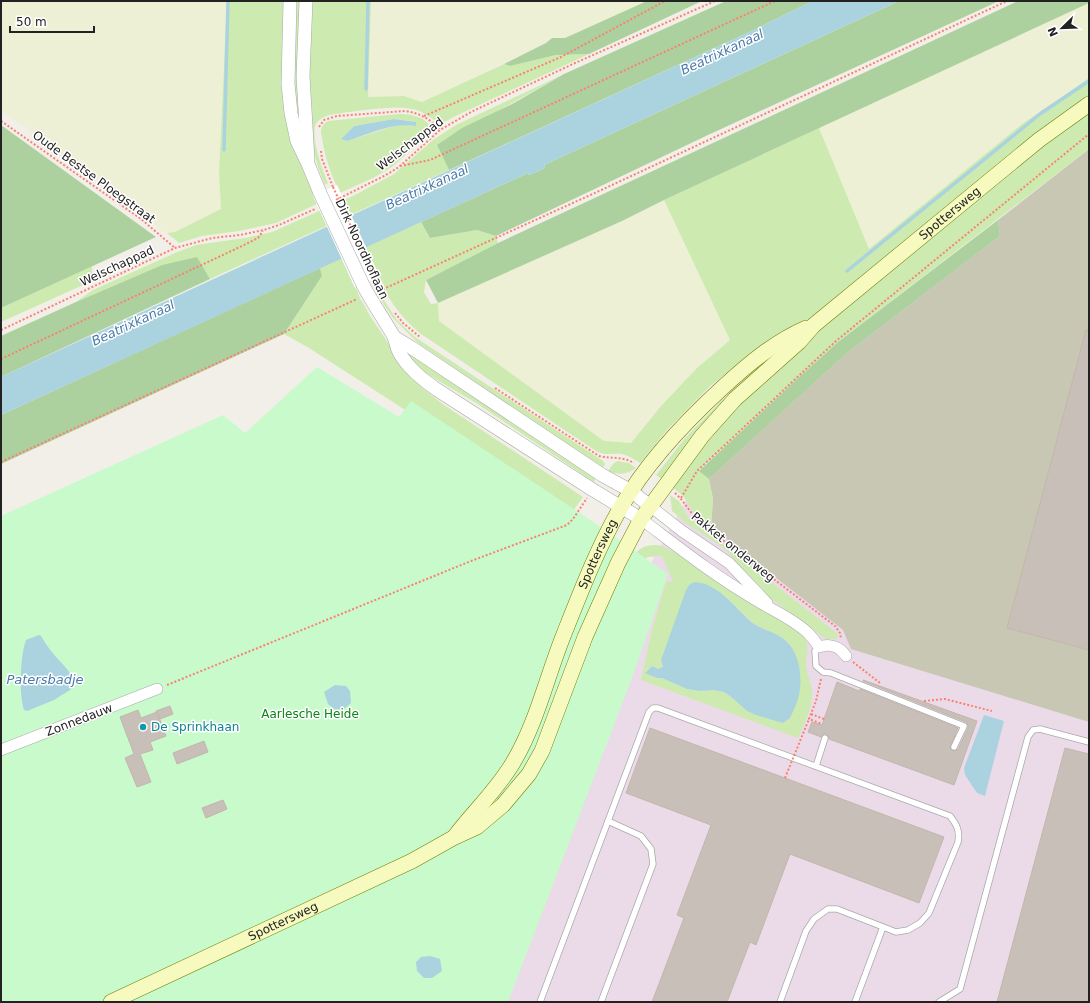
<svg xmlns="http://www.w3.org/2000/svg" width="1090" height="1003" font-family="'DejaVu Sans',sans-serif">
<rect width="100%" height="100%" fill="#f2efe9"/>
<!-- industrial -->
<path fill="#ebdbe8" d="M1089,157V1002H496L651,563L691,491L845,345Z"/>
<!-- construction -->
<path fill="#c7c7b4" d="M1089,149V722L851,649L843,630L711,527L713,499L709,479L848,352L1000,236L998,220Z"/>
<!-- farmland -->
<g fill="#eef0d5">
<path d="M1,1H227L219,173L221,209L175,232L167,233L163,232L136,208L76,163L1,110Z"/>
<path d="M371,1H647L565,38H558L548,40L546,43L422,102L404,96L368,97Z"/>
<path d="M1089,3V78L1022,124L869,250L819,128Z"/>
<path d="M664,200L730,340L697,368L661,406L631,443L604,441L439,321L438,303L622,221Z"/>
</g>
<!-- grass -->
<g fill="#cdebb0" fill-rule="evenodd">
<path d="M227,1H287L299,158L319,203L276,223L239,231L202,236L179,243L167,233L175,232L221,209L219,173Z"/>
<path d="M293,1H303L301,141L291,66Z"/>
<path d="M310,1H371L368,97L404,96L422,102L504,64L510,66L556,55L589,54L462,113L446,121L440,123C432,120 425,112 416,110C396,104 351,112 329,115C324,117 319,119 316,124C310,137 323,171 328,183L325,185C319,171 314,156 312,141C303,95 308,47 310,1Z"/>
<path d="M564,74L437,145L449,170L210,279L197,258L162,265L76,302L93,290L175,253L196,245L245,238L272,232L355,195L394,174L433,140L456,125Z"/>
<path d="M1089,78V97L812,317L791,332L749,355L710,386L667,430L640,463C634,459 629,456 622,454C612,453 604,456 596,451L421,334C406,322 394,307 384,290L386,289L380,278L365,267L356,288L361,301H362L370,316L409,374L421,387L444,405L583,497L573,511L469,451L309,348L284,334L322,276L320,268L421,222L430,238L477,230L496,236L498,243L426,280L424,292L431,304L438,303L439,321L604,441L631,443L661,406L697,368L730,340L664,200L819,128L869,249L1022,124Z"/>
<path d="M1089,113V149L838,342L797,379L699,470L709,479L713,499L711,527L693,512L683,496L672,487L730,411L842,310L1040,147Z"/>
<path d="M398,114C409,114 427,116 431,129L429,134L392,167L373,178L340,193C330,173 324,154 321,132C321,127 323,124 328,121ZM394,119L416,122V126L406,125L394,126L347,141L341,139L354,126Z"/>
<path d="M92,266V281L1,322V308Z"/>
<path d="M378,291L397,320L415,337L603,461L605,464L603,468L419,344L393,318L376,293Z"/>
<path d="M794,337L663,480L656,475L685,438L719,403L767,357Z"/>
<path d="M411,353L596,478L594,482L476,403L424,372L409,356Z"/>
<path d="M617,461L629,463L636,468C627,475 618,475 608,471L613,464Z"/>
<path d="M670,495L679,501L688,517L838,634L837,639H826L766,595L725,549L687,524L672,511Z"/>
<path d="M657,545L662,546L694,562L801,634C812,645 806,652 806,666C807,674 811,682 812,690C813,707 805,723 798,738L641,680L652,629L666,582L673,581L662,556L648,557L628,572C634,555 636,545 657,545ZM689,585L718,592L732,603L752,623L781,637L789,643L800,690L790,718L779,722L756,715L747,711L730,696L724,692L713,690L700,691L687,689L662,678H656L645,672L652,666L658,669L663,667L661,660Z"/>
</g>
<!-- forest -->
<g fill="#add19e">
<path d="M647,1H702L589,54L556,55L510,66L504,64L546,43L552,38H565Z"/>
<path d="M726,1H813L758,28L449,170L437,145L462,128L514,103L564,74Z"/>
<path d="M899,1H999L708,135L496,236L477,230L430,238L421,222L528,173L529,175L545,168L544,165Z"/>
<path d="M1018,1H1089V3L664,200L622,221L438,303L426,280L498,243Z"/>
<path d="M1,125L156,237L1,308Z"/>
<path d="M998,220L1000,236L848,352L709,479L699,471L797,379L838,342Z"/>
<path d="M197,257L210,279L1,377V336L76,302L162,265Z"/>
<path d="M320,268L322,276L284,334L1,464V415Z"/>
</g>
<!-- park -->
<path fill="#c8facc" d="M317,367L399,417L411,401L598,525L668,574L632,678L508,1002H1V516L223,415L245,433Z"/>
<!-- water -->
<g fill="#aad3df">
<path d="M813,1H899L544,165L545,168L529,175L528,173L1,415V377L758,28Z"/>
<path d="M394,119L416,122V126C392,122 369,134 347,141L341,139L354,126Z"/>
<path d="M694,582C717,583 733,605 749,620C758,629 771,630 781,637C798,648 802,671 800,689C799,699 794,710 790,718L783,723L779,722L756,715L747,711L730,696L724,692L713,690L700,691L687,689L662,678H657L645,673L652,666L658,669L663,667L661,660L686,590L689,585Z"/>
<path d="M39,635L41,636C45,643 50,650 56,657C64,666 73,673 75,686L73,688L54,700L27,711L24,710C19,694 20,656 26,640Z"/>
<path d="M335,685L346,686L350,691L351,703L344,709L335,710L328,704L324,692Z"/>
<path d="M984,715L1004,721L985,796L977,793L965,775L964,768Z"/>
<path d="M430,956L440,959L442,971L432,978H424L417,971L416,962L421,957Z"/>
</g>
<!-- pier -->
<path fill="#fff" d="M337,185L380,277L355,288L313,196Z"/>
<g fill="none" stroke-linecap="round" stroke-linejoin="round">
<!-- stream -->
<g stroke="#aad3df" stroke-width="3.5">
<path d="M366,89L368,1"/>
<path d="M224,150L228,1"/>
<path d="M847,271L1040,114L1089,81"/>
</g>
</g>
<!-- building -->
<g fill="#c7bfb8" stroke="#c4b6ab">
<path d="M1086,330H1089V650L1007,628Z"/>
<path d="M863,680L977,721L954,785L829,739V737L827,734H824L821,737L808,732L812,722L822,725L837,682L859,691L860,689L958,728L950,747L953,751L958,749L968,728V725L966,722L863,681Z"/>
<path d="M170,706L173,714L160,719L156,711Z"/>
<path d="M138,710L141,718L157,712L166,736L150,742L153,750L140,754L151,782L137,787L125,758L134,754L120,717Z"/>
<path d="M650,728L944,837L919,903L790,854L756,945L750,942L727,1002H652L684,918L677,915L711,825L626,793Z"/>
<path d="M204,741L208,752L177,764L173,753Z"/>
<path d="M1065,748L1089,754V1002H997Z"/>
<path d="M223,800L227,809L206,818L202,808Z"/>
</g>
<g fill="none" stroke-linecap="round" stroke-linejoin="round">
<defs>
<g id="service">
<path d="M819,647L815,651L816,666L823,672L831,673L964,726L954,747"/>
<path d="M816,766L825,738"/>
<path d="M540,1002L649,712L653,708H658L950,816C957,825 960,831 958,842L929,913L920,923L908,930L896,932L837,909H828L814,919L806,931L780,1002"/>
<path d="M601,1002L653,864L651,849L641,836L608,821"/>
<path d="M855,1002L883,927"/>
<path d="M939,1002L960,989L1028,737L1033,730L1040,729L1089,742"/>
</g>
<g id="minor">
<path d="M650,506L682,531L729,563L767,603"/>
<path d="M641,519C677,546 712,574 751,597C769,609 791,617 808,633C812,637 816,642 819,647C830,643 840,647 846,656"/>
<path d="M1,750L157,689"/>
</g>
<g id="tertiary">
<path d="M290,1L288,84L291,113L297,141L308,164L320,193"/>
<path d="M306,1L303,76L308,160"/>
<path d="M363,285C372,302 383,318 393,335C396,340 396,347 399,352C408,368 422,379 436,389L593,490L641,519"/>
<path d="M394,337L412,348L602,475L631,491L650,506"/>
</g>
<g id="secondary">
<path id="s1" d="M455,836C474,811 498,789 514,761C537,722 547,676 564,634C581,591 598,547 621,507C647,462 683,424 721,389C747,365 774,342 806,328"/>
<path id="s2" d="M111,1002L412,861L453,838L477,827L503,805L529,774L542,751L585,637L618,563L641,519L702,436L735,399L799,342L814,325L1039,140L1089,104"/>
</g>
</defs>
<!-- service casing -->
<use href="#service" stroke="#a9a9a9" stroke-width="7"/>
<!-- minor casing -->
<use href="#minor" stroke="#a9a9a9" stroke-width="12"/>
<!-- tertiary casing -->
<use href="#tertiary" stroke="#a9a9a9" stroke-width="14"/>
<!-- secondary casing -->
<use href="#secondary" stroke="#707d05" stroke-width="16"/>
<!-- path -->
<g stroke="#fa8072" stroke-width="2" stroke-dasharray="2 2" stroke-linecap="butt">
<path d="M424,116L561,57L665,1"/>
<path d="M1,121L141,219L175,248"/>
<path d="M319,127L324,120L337,116L405,111C420,113 430,119 440,130"/>
<path d="M321,151L322,159L333,187"/>
<path d="M400,166L430,160L775,1"/>
<path d="M336,200L386,175L399,167L440,130L473,111L575,63L715,1"/>
<path d="M375,279L381,290"/>
<path d="M379,291L597,192L1007,1"/>
<path d="M395,313L403,323L420,337"/>
<path d="M1,330L175,248L212,238L240,235L264,230L279,225L315,209"/>
<path d="M1,359L242,246L258,238L263,231"/>
<path d="M495,388L599,456C612,459 622,456 634,463"/>
<path d="M1,462L357,299"/>
<path d="M675,493C684,501 690,512 698,521L835,626L840,633L841,639"/>
<path d="M681,498L697,471L836,341L1089,134"/>
<path d="M853,662L880,683"/>
<path d="M821,679L816,701L809,719L822,724"/>
<path d="M167,685L471,561L567,525L573,519L587,498"/>
<path d="M924,701L945,699L992,711"/>
<path d="M811,714L824,719"/>
</g>
<!-- service -->
<use href="#service" stroke="#fff" stroke-width="5.5"/>
<!-- minor -->
<use href="#minor" stroke="#fff" stroke-width="11"/>
<!-- tertiary -->
<use href="#tertiary" stroke="#fff" stroke-width="13"/>
<!-- secondary -->
<use href="#secondary" stroke="#f7fabf" stroke-width="15"/>
<defs>
<path id="tertiary-bridge" d="M320,193L363,285"/>
</defs>
<!-- tertiary-bridge casing -->
<use href="#tertiary-bridge" stroke="#a9a9a9" stroke-width="14" stroke-linecap="butt"/>
<!-- path-bridge -->
<g stroke="#fa8072" stroke-width="2" stroke-dasharray="2 2" stroke-linecap="butt">
<path d="M333,187L375,279"/>
<path d="M785,778L809,719"/>
</g>
<!-- tertiary-bridge -->
<use href="#tertiary-bridge" stroke="#fff" stroke-width="13"/>
</g>
<!-- markers -->
<circle fill="#0f9aa8" stroke="#fff" stroke-width="1.5" cx="143" cy="727" r="4"/>
<g text-anchor="middle" dominant-baseline="central" stroke-width="3" stroke-linejoin="round" paint-order="stroke">
<!-- street labels -->
<g font-size="12" fill="#222" stroke="#fff">
<text transform="translate(410 144) rotate(-37)">Welschappad</text>
<text transform="translate(94 177) rotate(36)">Oude Bestse Ploegstraat</text>
<text stroke="none"><textPath href="#s2" startOffset="1196">Spottersweg</textPath></text>
<text transform="translate(362 249) rotate(65)">Dirk Noordhoflaan</text>
<text transform="translate(117 266) rotate(-25)">Welschappad</text>
<text transform="translate(733 547) rotate(39)">Pakket onderweg</text>
<text stroke="none"><textPath href="#s1" startOffset="319">Spottersweg</textPath></text>
<text transform="translate(79 720) rotate(-21)">Zonnedauw</text>
<text stroke="none"><textPath href="#s2" startOffset="190">Spottersweg</textPath></text>
</g>
<!-- park labels -->
<g font-size="12" fill="#0c8416" stroke="#fff">
<text x="310" y="714">Aarlesche Heide</text>
</g>
<!-- culture labels -->
<g font-size="12" fill="#0d838f" stroke="#fff" text-anchor="start">
<text x="151" y="727">De Sprinkhaan</text>
</g>
<!-- water labels -->
<g font-size="13" font-style="italic" fill="#4a7aab" stroke="#fff">
<text transform="translate(722 52) rotate(-25)">Beatrixkanaal</text>
<text transform="translate(427 187) rotate(-25)">Beatrixkanaal</text>
<text transform="translate(133 323) rotate(-25)">Beatrixkanaal</text>
<text x="45" y="679">Patersbadje</text>
</g>
</g>
<!-- border -->
<rect width="1090" height="1003" fill="none" stroke="#222222" stroke-width="4"/>
<!-- north arrow -->
<g transform="translate(1062 28) rotate(247)" stroke="#ffffff" stroke-width="3" paint-order="stroke">
<path d="M0-3L7 15L0 10L-7 15Z" fill="#222222"/>
<text y="-6" font-size="11" font-weight="bold" text-anchor="middle" fill="#222222">N</text>
</g>
<!-- scale -->
<path d="M10 26v6h84v-6" fill="none" stroke="#222222" stroke-width="2"/>
<text x="16" y="26" font-size="12" fill="#222222" stroke="#ffffff" stroke-width="3" paint-order="stroke">50 m</text>
</svg>
